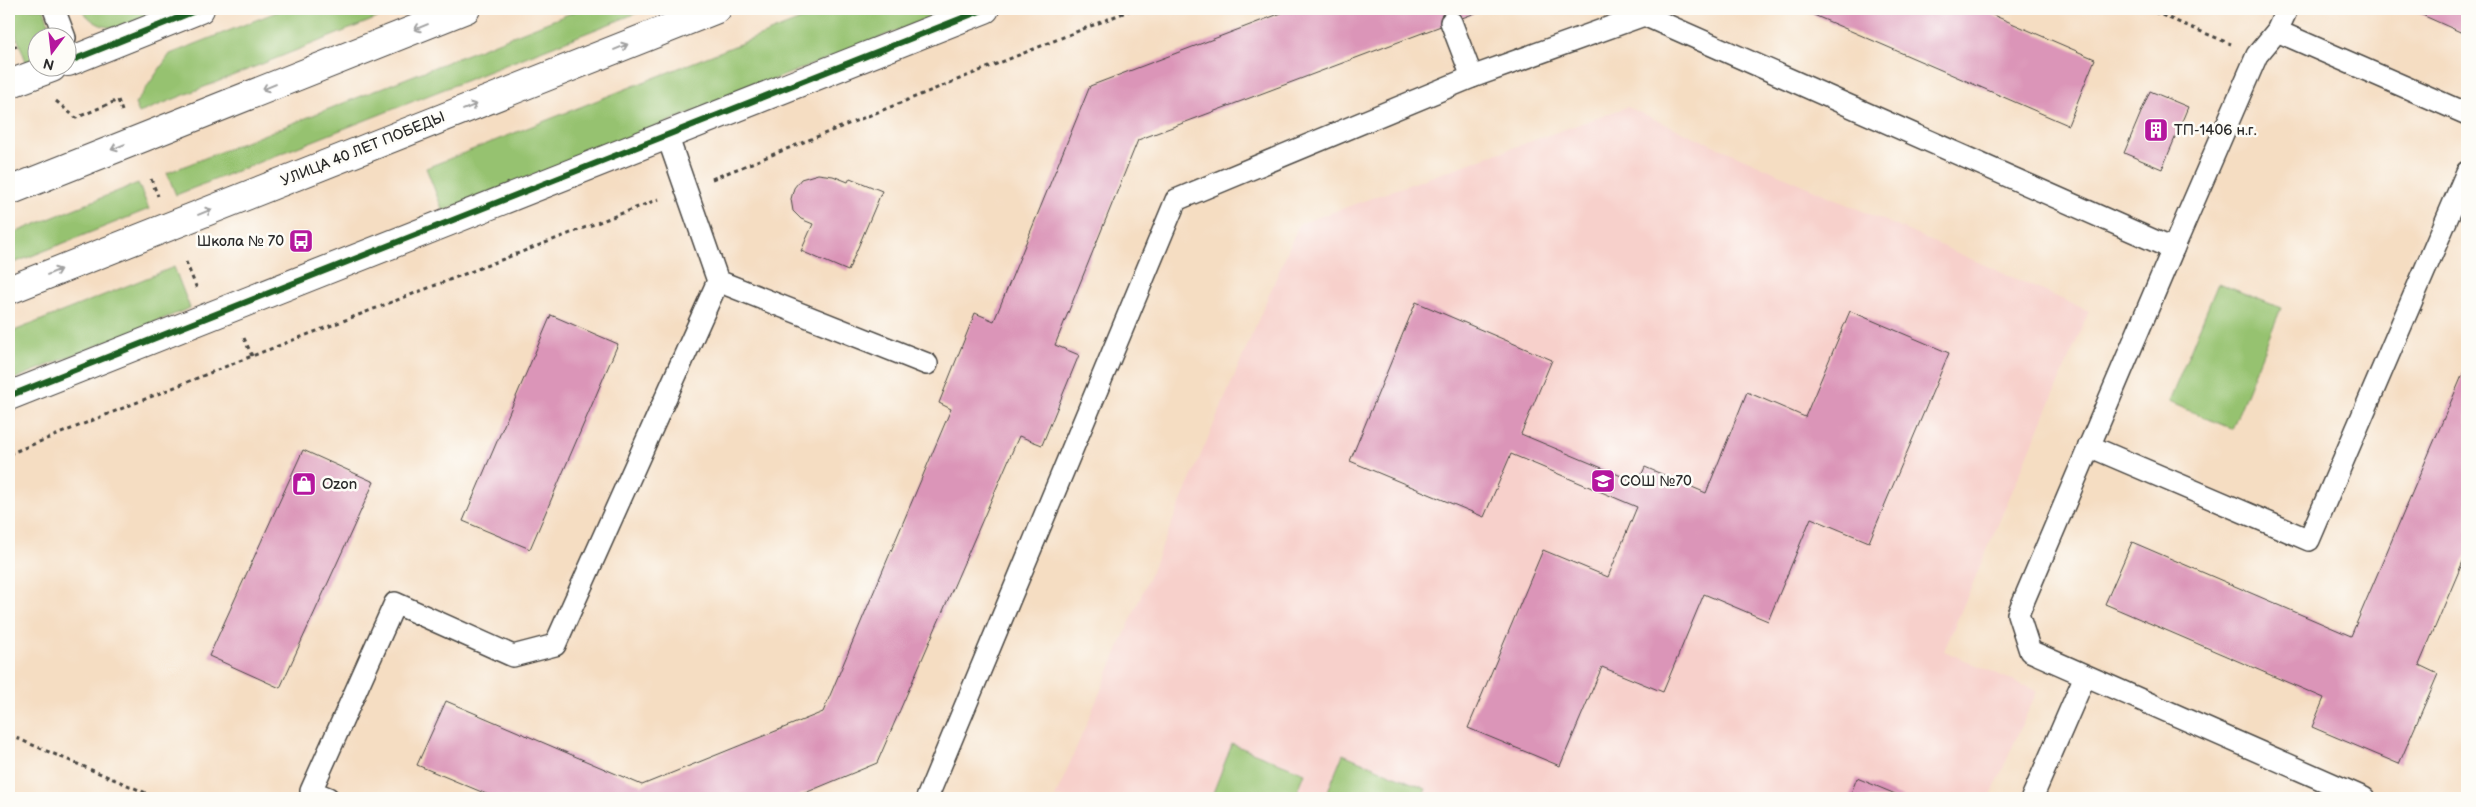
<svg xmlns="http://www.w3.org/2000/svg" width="2476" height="807" font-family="'Balsamiq Sans',sans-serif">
<rect width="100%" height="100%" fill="#fdfcf7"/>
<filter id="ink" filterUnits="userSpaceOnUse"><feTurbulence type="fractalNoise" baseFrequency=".02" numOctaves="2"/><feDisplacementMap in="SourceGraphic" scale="10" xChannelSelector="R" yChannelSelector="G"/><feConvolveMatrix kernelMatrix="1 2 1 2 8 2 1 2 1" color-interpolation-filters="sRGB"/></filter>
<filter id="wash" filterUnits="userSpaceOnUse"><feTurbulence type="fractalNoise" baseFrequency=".0096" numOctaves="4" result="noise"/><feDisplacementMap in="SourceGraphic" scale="20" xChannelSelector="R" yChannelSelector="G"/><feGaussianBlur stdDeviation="1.12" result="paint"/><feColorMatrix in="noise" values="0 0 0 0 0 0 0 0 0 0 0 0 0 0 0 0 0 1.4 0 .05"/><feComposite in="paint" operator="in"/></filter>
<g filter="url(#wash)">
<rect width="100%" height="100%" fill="#f5ddc2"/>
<!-- built -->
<path fill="#f7d0cb" d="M1627,107L2089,311L1944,651L2037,691L1990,798H1055L1299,224Z"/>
<!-- green -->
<g fill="#96c26f" stroke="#60764d">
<path d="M9,9H44L52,33L51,37L38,38L37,58L27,64L9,16Z"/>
<path d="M81,9H171C137,21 108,44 81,9Z"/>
<path d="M284,9H400L139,113L135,104L170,54Z"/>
<path d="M581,9H647L176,195L167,173Z"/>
<path d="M828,9H952L443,211L426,168Z"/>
<path d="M138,183L149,209L9,265V235Z"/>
<path d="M174,267L190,308L9,381V333Z"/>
<path d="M2218,283L2281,308L2232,429L2169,402Z"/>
<path d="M1232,744L1305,773L1295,798H1211Z"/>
<path d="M1343,754L1426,789L1422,798H1325Z"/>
</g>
<g id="blocks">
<!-- building -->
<g fill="#db95b8">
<path d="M1292,9H1486L1138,140L1055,345L1079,355L1042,445L1019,436L877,763L793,798H496L417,765L446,701L642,785L823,712L951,409L939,403L975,313L994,321L1090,86Z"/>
<path d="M1800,9H1979L2095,59L2068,125Z"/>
<path d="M2409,9H2467V35Z"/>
<path d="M2150,91L2188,107L2162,169L2124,153Z"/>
<path d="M818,174L833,176L848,182L850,178L882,191L848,271L801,251L813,224L801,219L793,211L791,199L794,188L801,179Z"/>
<path d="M1416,302L1552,360L1521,434L1638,483L1645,467L1706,493L1747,392L1805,417L1850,311L1949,353L1869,542L1811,518L1768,621L1704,594L1663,692L1602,667L1560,766L1468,728L1543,550L1608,577L1637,507L1511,454L1484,517L1350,461Z"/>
<path d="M551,315L618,344L530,549L463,521Z"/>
<path d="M2467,364V552L2419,665L2438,674L2399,764L2312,727L2324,698L2105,604L2132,542L2351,636Z"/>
<path d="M303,450L374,482L280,688L209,656Z"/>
<path d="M1857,778L1905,798H1849Z"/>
</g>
</g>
</g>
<g filter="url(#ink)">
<use href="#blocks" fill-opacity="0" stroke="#494642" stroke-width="1"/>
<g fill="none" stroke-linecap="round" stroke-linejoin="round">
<defs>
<g id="service">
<path d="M54,9L65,38"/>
<path d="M1451,22L1472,77"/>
<path d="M2277,31L2467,114"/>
<path d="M2173,249L2018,614L2030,651L2364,798"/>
<path d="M718,281L927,364"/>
<path d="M2089,446L2309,540L2467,172"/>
<path d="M328,798L311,791L395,603L513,656L555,645L718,281L667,135"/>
<path d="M927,798L1176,200L1472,77L1644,15L2173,249L2257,55L2277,31L2287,9"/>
<path d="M2032,798L2085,676"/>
</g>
<g id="minor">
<path d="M68,62L200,9"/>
<path d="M9,84L52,68"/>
<path d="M9,396L985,9"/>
</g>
<g id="primary">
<path d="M9,191L466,9"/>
<path d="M9,290L717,9"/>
</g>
</defs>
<!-- service casing -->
<use href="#service" stroke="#494642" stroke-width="24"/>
<!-- minor casing -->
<use href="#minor" stroke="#494642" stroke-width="30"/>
<!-- primary casing -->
<use href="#primary" stroke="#494642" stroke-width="30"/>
<!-- path -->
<g stroke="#494642" stroke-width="3" stroke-dasharray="4 4" stroke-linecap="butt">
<path d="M2147,9L2231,44"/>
<path d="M9,30L16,48"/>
<path d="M56,101L76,118L118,100L122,111"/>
<path d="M151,179L158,196"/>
<path d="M712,179L1133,9"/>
<path d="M186,262L197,289"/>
<path d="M244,338L252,356"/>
<path d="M9,454L252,356L659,199"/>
<path d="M9,735L158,798"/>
</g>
<!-- service -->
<use href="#service" stroke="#fff" stroke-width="21"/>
<!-- minor -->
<use href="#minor" stroke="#fff" stroke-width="28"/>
<!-- primary -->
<use href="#primary" stroke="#fff" stroke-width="28"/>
<defs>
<g id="cycleway">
<path d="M68,62L200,9"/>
<path d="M9,396L985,9"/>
</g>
</defs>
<!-- cycleway casing -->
<use href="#cycleway" stroke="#fdfcf7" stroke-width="9"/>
<!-- cycleway -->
<use href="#cycleway" stroke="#1b5e20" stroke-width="6"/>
</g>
<!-- one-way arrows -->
<defs><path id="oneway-shaft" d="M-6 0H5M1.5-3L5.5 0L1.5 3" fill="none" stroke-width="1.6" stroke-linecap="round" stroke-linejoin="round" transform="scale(1.25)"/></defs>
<g stroke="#a0a0a0">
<use href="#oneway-shaft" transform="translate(421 27) rotate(158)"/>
<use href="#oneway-shaft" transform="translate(621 47) rotate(-22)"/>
<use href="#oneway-shaft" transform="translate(269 87) rotate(158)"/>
<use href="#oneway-shaft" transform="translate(470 107) rotate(-22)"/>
<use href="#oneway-shaft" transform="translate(118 147) rotate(158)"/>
<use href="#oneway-shaft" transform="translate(205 212) rotate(-22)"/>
<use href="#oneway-shaft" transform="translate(54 272) rotate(-22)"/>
</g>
</g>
<!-- icons -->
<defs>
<symbol id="building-square" viewBox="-11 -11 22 22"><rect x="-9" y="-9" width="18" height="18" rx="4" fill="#b5179e" stroke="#fdfcf7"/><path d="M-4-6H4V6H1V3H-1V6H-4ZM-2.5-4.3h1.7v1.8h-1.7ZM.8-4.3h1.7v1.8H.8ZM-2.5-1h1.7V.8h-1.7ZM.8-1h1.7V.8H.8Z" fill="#fff"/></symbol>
<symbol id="bus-square" viewBox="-11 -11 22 22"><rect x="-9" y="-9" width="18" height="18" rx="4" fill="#b5179e" stroke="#fdfcf7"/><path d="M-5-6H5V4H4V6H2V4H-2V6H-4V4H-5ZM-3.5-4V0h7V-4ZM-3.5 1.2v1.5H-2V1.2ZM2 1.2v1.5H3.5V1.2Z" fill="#fff"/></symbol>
<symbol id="school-square" viewBox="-11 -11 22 22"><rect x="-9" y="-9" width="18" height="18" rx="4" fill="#b5179e" stroke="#fdfcf7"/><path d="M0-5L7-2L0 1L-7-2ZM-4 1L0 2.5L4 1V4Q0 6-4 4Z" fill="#fff"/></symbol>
<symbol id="shop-square" viewBox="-11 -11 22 22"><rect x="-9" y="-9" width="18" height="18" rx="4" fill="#b5179e" stroke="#fdfcf7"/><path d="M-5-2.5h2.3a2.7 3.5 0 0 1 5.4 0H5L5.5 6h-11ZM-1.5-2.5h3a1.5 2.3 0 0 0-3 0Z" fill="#fff"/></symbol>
</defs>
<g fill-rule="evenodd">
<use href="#building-square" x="2142" y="116" width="28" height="28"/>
<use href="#bus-square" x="287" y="227" width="28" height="28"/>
<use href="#school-square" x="1589" y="467" width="28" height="28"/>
<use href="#shop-square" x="290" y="470" width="28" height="28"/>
</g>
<g text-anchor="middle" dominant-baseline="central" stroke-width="5" stroke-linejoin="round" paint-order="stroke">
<!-- poi labels -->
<g font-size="15" fill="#2b2b2b" stroke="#fdfcf7" text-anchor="start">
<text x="2174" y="130">ТП-1406 н.г.</text>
<text x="284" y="241" text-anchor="end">Школа № 70</text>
<text x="1620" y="481">СОШ №70</text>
<text x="322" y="484">Ozon</text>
</g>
<!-- street labels -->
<g font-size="15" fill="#2b2b2b" stroke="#fdfcf7">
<text transform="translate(363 149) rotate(-22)">УЛИЦА 40 ЛЕТ ПОБЕДЫ</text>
</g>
</g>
<!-- margin -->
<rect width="2476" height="807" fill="none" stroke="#fdfcf7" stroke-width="30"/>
<!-- north arrow -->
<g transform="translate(52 52) rotate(195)"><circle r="24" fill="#fdfcf7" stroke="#a9a8a5"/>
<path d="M0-4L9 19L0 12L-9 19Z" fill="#b5179e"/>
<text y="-8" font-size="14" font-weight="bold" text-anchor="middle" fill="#2b2b2b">N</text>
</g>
</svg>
